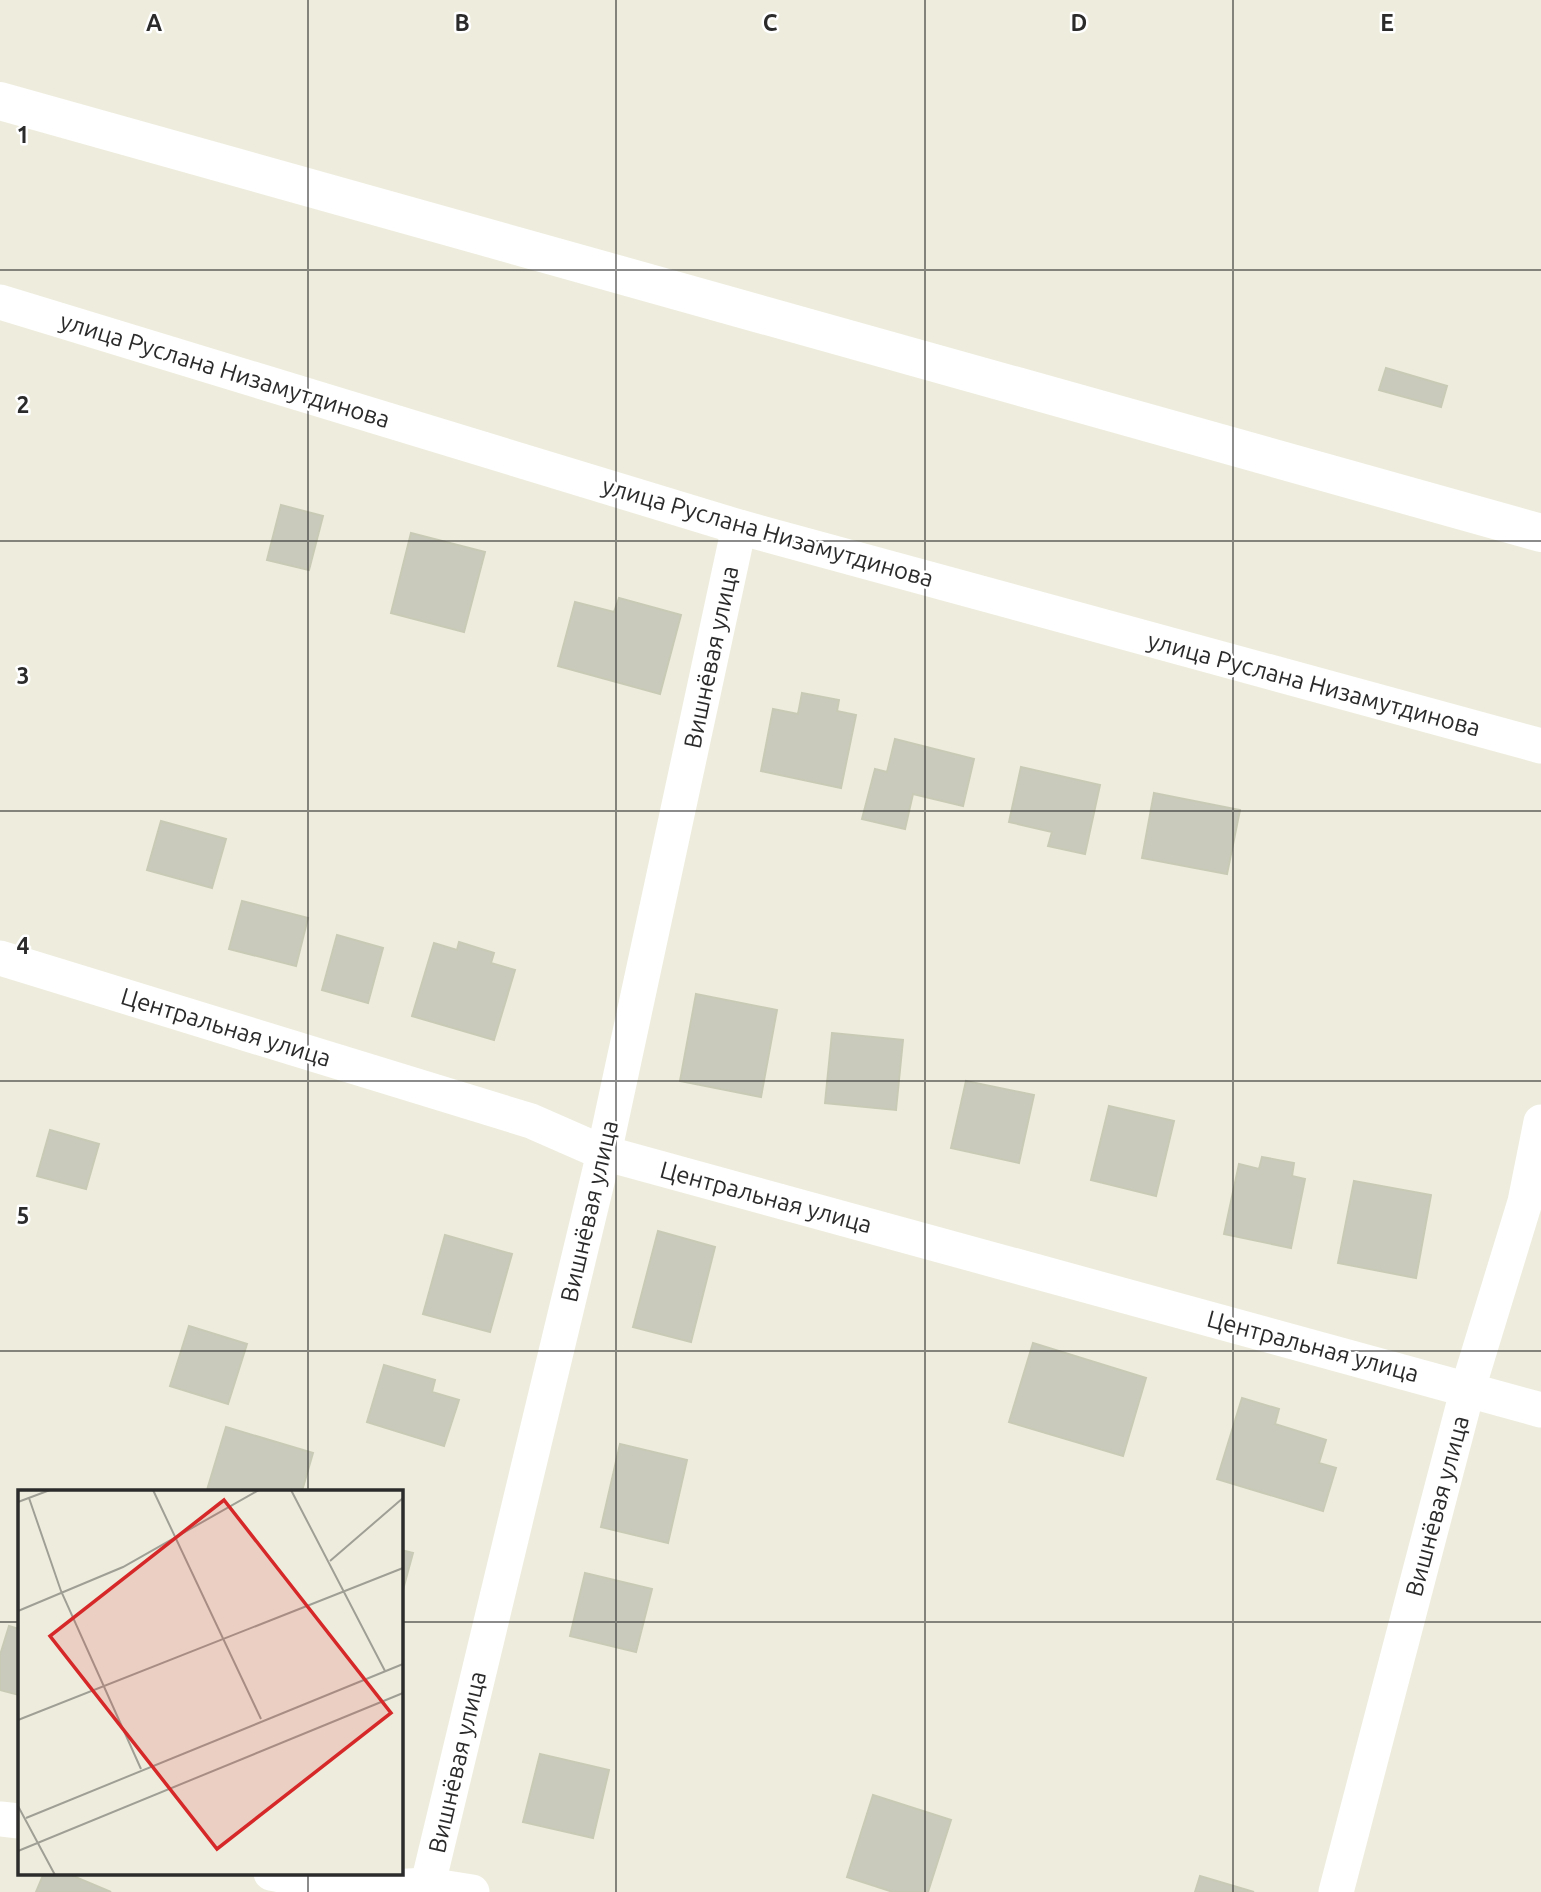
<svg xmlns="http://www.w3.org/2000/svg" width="1541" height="1892" font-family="Ubuntu,sans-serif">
<rect width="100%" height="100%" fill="#eeeddd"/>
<!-- building -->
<g fill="#c9cabc" stroke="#c9cab6" stroke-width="2">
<path d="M1386,368L1447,386L1441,407L1379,390Z"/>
<path d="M281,505L323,516L309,570L267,560Z"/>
<path d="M411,533L485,552L464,632L391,613Z"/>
<path d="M619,598L681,615L660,694L558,666L575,602L614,612Z"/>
<path d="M802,693L839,700L837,711L856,715L841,788L761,771L773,709L798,714Z"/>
<path d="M895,739L974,759L963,806L913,794L905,829L862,819L875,769L887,772Z"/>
<path d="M1021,767L1100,785L1085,854L1048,846L1052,832L1009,822Z"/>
<path d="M1154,793L1240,810L1227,874L1142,858Z"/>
<path d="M161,821L226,839L212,888L147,870Z"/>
<path d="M242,901L308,918L296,966L229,949Z"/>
<path d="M337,935L383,948L368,1003L322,990Z"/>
<path d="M459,942L494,953L491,963L515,970L494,1040L412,1016L434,943L457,950Z"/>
<path d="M696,994L777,1010L761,1097L680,1081Z"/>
<path d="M832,1033L903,1040L896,1110L825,1103Z"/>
<path d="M966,1081L1034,1095L1019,1163L951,1148Z"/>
<path d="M1109,1106L1174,1121L1156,1196L1091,1180Z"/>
<path d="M50,1130L99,1144L86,1189L37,1176Z"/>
<path d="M1262,1157L1294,1163L1292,1176L1305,1179L1291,1248L1224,1234L1239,1164L1259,1169Z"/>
<path d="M1354,1181L1431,1195L1416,1278L1338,1263Z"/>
<path d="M658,1231L715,1247L691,1342L633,1327Z"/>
<path d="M445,1235L512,1254L490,1332L423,1314Z"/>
<path d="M189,1326L247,1344L228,1404L170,1386Z"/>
<path d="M1033,1343L1146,1378L1123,1456L1009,1422Z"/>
<path d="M384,1365L435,1380L432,1392L459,1400L444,1446L367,1422Z"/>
<path d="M1242,1398L1279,1409L1275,1424L1326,1440L1319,1463L1336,1468L1323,1511L1217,1479Z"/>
<path d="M226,1427L313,1453L302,1491L207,1490Z"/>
<path d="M620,1444L687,1460L668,1543L601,1527Z"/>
<path d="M401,1550L413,1553L401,1597Z"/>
<path d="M585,1573L652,1589L636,1652L570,1636Z"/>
<path d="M9,1626L19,1629V1695L0,1690V1655Z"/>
<path d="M540,1754L609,1770L593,1838L523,1822Z"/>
<path d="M873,1795L951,1820L928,1892H893L847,1877Z"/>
<path d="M44,1873H66L111,1892H36Z"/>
<path d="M1200,1876L1254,1892H1195Z"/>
</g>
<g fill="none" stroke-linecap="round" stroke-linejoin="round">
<!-- street -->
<g stroke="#fff" stroke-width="35">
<path d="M0,302L739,527L1541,746"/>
<path d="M0,958L531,1121L604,1153L1541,1410"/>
<path d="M0,1819L19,1821"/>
<path d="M271,1873L349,1889L428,1885L472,1892"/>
<path d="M426,1892L604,1153L739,527"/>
<path d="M1336,1892L1468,1388L1525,1202L1541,1122"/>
</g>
<!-- secondary -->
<path stroke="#fff" stroke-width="38" d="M0,101L1541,533"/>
</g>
<!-- grid -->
<path fill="none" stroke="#2b2b2b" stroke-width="2" stroke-opacity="0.55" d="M308,0V1491M616,0V1892M925,0V1892M1233,0V1892M0,270H1541M0,541H1541M0,811H1541M0,1081H1541M0,1351H1541M0,1622H19M401,1622H1541M308,1873V1892"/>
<g text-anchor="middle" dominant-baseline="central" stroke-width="5" stroke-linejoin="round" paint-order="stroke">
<!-- street labels -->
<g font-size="24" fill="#2b2b2b" stroke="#fff">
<text transform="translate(225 370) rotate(17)">улица Руслана Низамутдинова</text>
<text transform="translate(768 532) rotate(16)">улица Руслана Низамутдинова</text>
<text transform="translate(711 657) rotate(-78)">Вишнёвая улица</text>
<text transform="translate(1314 684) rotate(15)">улица Руслана Низамутдинова</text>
<text transform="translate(226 1027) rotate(17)">Центральная улица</text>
<text transform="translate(766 1197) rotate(15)">Центральная улица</text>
<text transform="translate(589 1211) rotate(-77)">Вишнёвая улица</text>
<text transform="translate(1313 1346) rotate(15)">Центральная улица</text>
<text transform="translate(1437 1506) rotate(-75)">Вишнёвая улица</text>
<text transform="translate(457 1762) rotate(-77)">Вишнёвая улица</text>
</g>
</g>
<!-- overview -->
<g transform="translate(18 1490)">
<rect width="385" height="385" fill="#eeeddd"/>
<path fill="none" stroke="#a09f96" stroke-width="2" d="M135,0L243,229M273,0L367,181M11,8L43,101L123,279M0,12L32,0M312,71L385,8M0,121L105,77L241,0M0,230L385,78M0,316L37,385M8,328L385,174M0,361L385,203"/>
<path fill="#d62828" fill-opacity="0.15" stroke="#d62828" stroke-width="3.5" d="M206,10L373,223L199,359L32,146Z"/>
<rect width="385" height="385" fill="none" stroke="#2b2b2b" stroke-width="3.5"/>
</g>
<g font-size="23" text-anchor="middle" font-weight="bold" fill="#2b2b2b" stroke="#fff" stroke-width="5" stroke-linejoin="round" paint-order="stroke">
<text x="154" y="31">A</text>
<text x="462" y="31">B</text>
<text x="770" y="31">C</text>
<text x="1079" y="31">D</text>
<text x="1387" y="31">E</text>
<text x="23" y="143">1</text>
<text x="23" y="413">2</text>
<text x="23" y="684">3</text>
<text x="23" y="954">4</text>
<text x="23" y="1224">5</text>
</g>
</svg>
